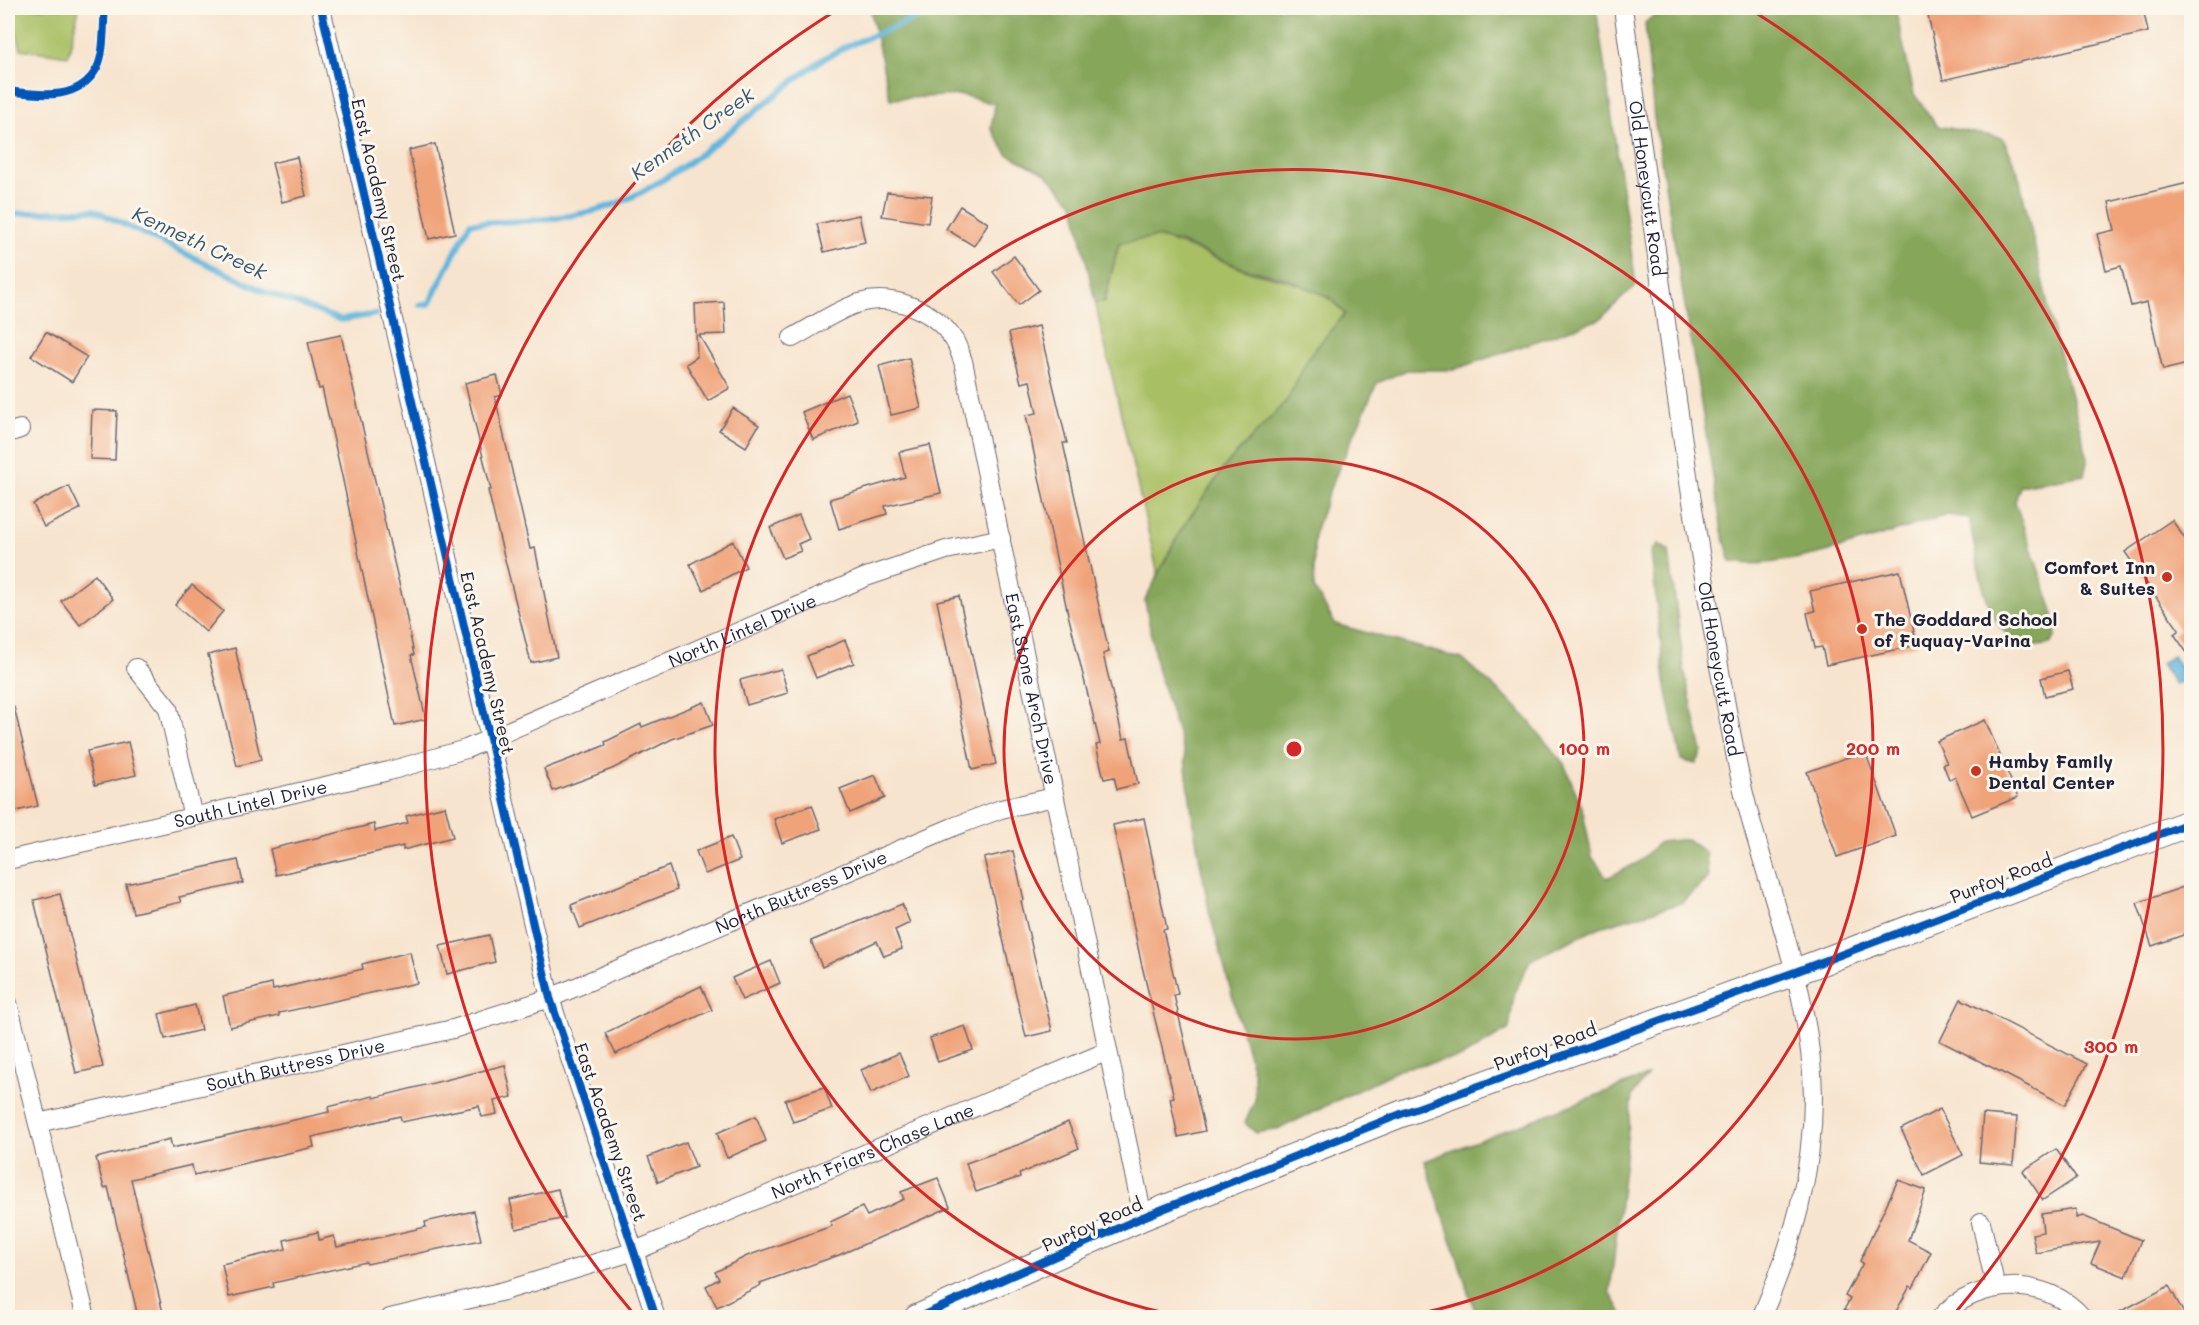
<svg xmlns="http://www.w3.org/2000/svg" width="2199" height="1325" font-family="Mali,sans-serif">
<rect width="100%" height="100%" fill="#fbf7ec"/>
<filter id="ink" filterUnits="userSpaceOnUse"><feTurbulence type="fractalNoise" baseFrequency=".0167" numOctaves="2"/><feDisplacementMap in="SourceGraphic" scale="12" xChannelSelector="R" yChannelSelector="G"/><feConvolveMatrix kernelMatrix="1 2 1 2 8 2 1 2 1" color-interpolation-filters="sRGB"/></filter>
<filter id="wash" filterUnits="userSpaceOnUse"><feTurbulence type="fractalNoise" baseFrequency=".008" numOctaves="4" result="noise"/><feDisplacementMap in="SourceGraphic" scale="24" xChannelSelector="R" yChannelSelector="G"/><feGaussianBlur stdDeviation="1.35" result="paint"/><feColorMatrix in="noise" values="0 0 0 0 0 0 0 0 0 0 0 0 0 0 0 0 0 1.4 0 .05"/><feComposite in="paint" operator="in"/></filter>
<g filter="url(#wash)">
<rect width="100%" height="100%" fill="#f7e4ce"/>
<!-- green -->
<g fill="#a8bf64" stroke="#657050" stroke-width="1.5">
<path d="M9,8H79L68,56L21,49Z"/>
<path d="M1156,237C1186,244 1212,257 1240,268C1278,282 1318,280 1345,314L1310,355L1287,400L1226,465L1181,530L1158,574L1095,302L1105,301L1119,243Z"/>
</g>
<!-- forest -->
<g fill="#86a65a" stroke="#54644a" stroke-width="1.5">
<path d="M870,8H1596L1636,285L1600,319L1453,370H1407L1377,383L1331,486L1314,535V588L1335,624L1462,659L1519,709L1564,764L1582,807L1592,857L1607,878L1637,863L1660,842L1687,839L1706,853L1708,878L1681,903L1600,927L1530,960L1514,995L1509,1029L1462,1057L1403,1068L1281,1128L1256,1133L1245,1123L1255,1100L1254,1075L1209,911L1193,822L1184,752L1157,668L1145,600L1181,530L1226,465L1287,400L1310,355L1345,314L1333,299L1287,279L1242,268L1182,243L1156,237L1119,243L1104,302H1095L1074,204L1046,174L1007,154L991,128L995,104L962,95L890,99Z"/>
<path d="M1662,8H1895L1914,94L1937,126L2003,138L2018,172L2056,341L2088,458L2084,475L2020,486L2015,502L2052,608L2056,636L2050,644C1984,662 1979,561 1969,518L1947,515C1892,531 1784,573 1731,562L1722,531L1654,118L1645,23Z"/>
<path d="M1658,544L1669,551L1684,669L1702,752L1696,764L1681,760L1665,682L1651,552Z"/>
<path d="M1647,1076L1632,1096L1610,1292L1624,1317H1477L1425,1161Z"/>
</g>
<!-- water -->
<path fill="#61b6dd" stroke="#426c8c" stroke-width="1.5" d="M2173,656L2187,678L2175,685L2161,663Z"/>
<g fill="none" stroke-linecap="round" stroke-linejoin="round">
<!-- stream -->
<g stroke="#61b6dd" stroke-width="6">
<path d="M8,214L94,210L268,293L341,320L376,314"/>
<path d="M420,305L429,304L470,223C511,222 556,221 597,210C672,191 758,104 823,59L847,46L942,8"/>
</g>
</g>
<g id="blocks">
<!-- building -->
<g fill="#f0a379">
<path d="M1948,8H2143L2148,32L1943,80L1928,16L1948,11Z"/>
<path d="M435,144L455,233L429,239L409,150Z"/>
<path d="M297,157L306,196L282,202L272,163Z"/>
<path d="M2192,182V363L2163,370L2147,302L2131,306L2121,266L2106,270L2097,234L2115,230L2109,202Z"/>
<path d="M887,192L932,196L928,223L882,216Z"/>
<path d="M960,206L988,223L974,246L946,229Z"/>
<path d="M859,215L865,242L824,252L817,224Z"/>
<path d="M1014,256L1039,290L1019,305L993,272Z"/>
<path d="M724,302L726,334L699,335L730,388L708,401L686,364L697,357L695,304Z"/>
<path d="M1039,326L1067,443H1063L1109,652L1103,654L1123,739L1128,738L1138,784L1117,789L1114,777L1104,779L1096,745L1100,744L1067,610L1026,415L1037,413L1030,381L1021,383L1009,333Z"/>
<path d="M46,332L87,357L72,382L31,356Z"/>
<path d="M341,335L405,609L414,655H411L426,719L395,726L342,476L322,388L319,389L308,342Z"/>
<path d="M909,358L921,408L891,415L879,366Z"/>
<path d="M497,375L502,395L495,397L530,549L535,548L557,657L531,663L498,532L488,490H491L465,383Z"/>
<path d="M847,393L858,421L813,440L802,412Z"/>
<path d="M733,408L759,425L746,447L719,430Z"/>
<path d="M92,410L117,411L115,460L90,459Z"/>
<path d="M930,445L941,493L885,506L887,514L839,529L830,499L905,477L899,452Z"/>
<path d="M69,486L80,509L44,527L33,504Z"/>
<path d="M799,515L809,539L798,544L801,551L783,558L770,528Z"/>
<path d="M2172,520L2192,549V660L2174,634L2179,630L2125,552Z"/>
<path d="M733,541L746,567L703,590L690,564Z"/>
<path d="M1900,571L1917,645L1826,665L1822,647L1815,648L1807,613L1815,611L1810,591Z"/>
<path d="M95,575L113,599L80,625L61,601Z"/>
<path d="M192,585L223,611L206,632L175,605Z"/>
<path d="M959,596L996,764L972,770L937,601Z"/>
<path d="M845,640L854,663L816,678L807,656Z"/>
<path d="M235,648L261,760L237,766L208,655Z"/>
<path d="M781,669L788,693L747,705L740,680Z"/>
<path d="M2068,671L2073,689L2045,696L2041,678Z"/>
<path d="M704,702L713,725L672,739L612,769L553,791L544,769L606,745L605,742L641,724L642,727Z"/>
<path d="M14,707L38,806L12,812L8,791V708Z"/>
<path d="M1985,720L2018,797L1972,816L1955,777L1949,779L1943,764L1947,763L1937,741Z"/>
<path d="M128,742L136,775L95,785L87,751Z"/>
<path d="M1865,751L1896,836L1837,857L1807,772Z"/>
<path d="M875,775L885,798L850,813L840,789Z"/>
<path d="M812,805L821,829L782,843L774,819Z"/>
<path d="M445,806L453,837L403,850V846L276,875L270,849L374,824L375,831L408,823L406,816Z"/>
<path d="M1144,818L1167,929L1163,930L1178,994L1174,995L1205,1131L1178,1137L1170,1098L1174,1097L1141,962L1113,825Z"/>
<path d="M731,837L740,860L705,874L696,851Z"/>
<path d="M1013,851L1024,900L1021,901L1052,1031L1026,1037L984,858Z"/>
<path d="M238,860L243,883L179,897L181,902L133,913L126,884Z"/>
<path d="M669,866L677,890L580,928L571,905Z"/>
<path d="M2192,884V932L2152,946L2137,903Z"/>
<path d="M60,894L103,1067L76,1073L34,900Z"/>
<path d="M902,904L910,923L895,930L902,949L884,956L877,941L822,967L811,941Z"/>
<path d="M489,935L495,962L447,974L440,946Z"/>
<path d="M410,952L417,983L279,1013V1016L230,1027L223,996L272,984L273,990L363,969L362,964Z"/>
<path d="M771,961L780,983L742,1000L732,978Z"/>
<path d="M701,986L712,1010L672,1028V1026L616,1054L605,1033Z"/>
<path d="M1961,999L2087,1064L2065,1105L1940,1041Z"/>
<path d="M195,1005L201,1030L165,1039L159,1014Z"/>
<path d="M965,1026L973,1050L938,1062L930,1038Z"/>
<path d="M899,1053L909,1076L871,1093L861,1070Z"/>
<path d="M505,1065L512,1097L494,1101L497,1114L482,1117L479,1106L402,1122L400,1116L312,1137L314,1147L194,1175L192,1165L131,1179L164,1317H138L108,1187L104,1188L96,1158L170,1139L172,1148L329,1112L328,1107L373,1096L374,1098Z"/>
<path d="M824,1087L832,1109L793,1122L785,1100Z"/>
<path d="M1940,1109L1963,1155L1924,1175L1901,1129Z"/>
<path d="M1983,1114L2017,1117L2013,1165L1979,1162Z"/>
<path d="M756,1116L766,1141L727,1158L717,1133Z"/>
<path d="M1068,1122L1079,1148L1019,1174L1020,1177L976,1192L966,1163L1023,1143Z"/>
<path d="M686,1142L696,1167L658,1182L648,1157Z"/>
<path d="M2056,1149L2076,1178L2043,1200L2023,1171Z"/>
<path d="M938,1178L950,1207L839,1255L760,1283L761,1285L717,1307L706,1286L719,1279L715,1272L747,1256L832,1226L830,1222L862,1207L867,1216L904,1199L901,1192Z"/>
<path d="M1898,1180L1926,1190L1908,1240L1931,1252L1913,1288L1910,1286L1893,1317H1858L1844,1310L1850,1299L1845,1296L1863,1263L1860,1261Z"/>
<path d="M558,1189L565,1218L516,1229L510,1200Z"/>
<path d="M2076,1209V1218L2083,1216L2141,1240L2126,1277L2091,1263L2100,1242L2036,1253L2032,1234L2043,1232L2041,1214Z"/>
<path d="M474,1211L481,1240L367,1264L366,1262L273,1283L274,1287L229,1297L222,1264L286,1249L284,1240L318,1232L319,1240L334,1236L337,1247L426,1227L425,1222Z"/>
<path d="M2169,1286L2186,1317H2110Z"/>
</g>
</g>
</g>
<g filter="url(#ink)">
<use href="#blocks" fill-opacity="0" stroke="#6d666e" stroke-width="1.5"/>
<g fill="none" stroke-linecap="round" stroke-linejoin="round">
<defs>
<g id="street">
<path d="M321,8L550,998L656,1318"/>
<path id="s1" d="M1623,8C1658,258 1688,510 1736,758C1758,871 1812,980 1813,1097C1813,1175 1792,1246 1761,1318"/>
<path id="s2" d="M792,338C813,327 836,310 859,303C893,293 935,310 954,340C958,346 960,354 963,361L1143,1217"/>
<path d="M8,433L20,429"/>
<path d="M136,668L168,708L193,817"/>
<path id="s3" d="M8,860L389,771L466,749L866,577L946,550L1001,538"/>
<path d="M8,1003L86,1318"/>
<path id="s4" d="M38,1123L453,1029L550,998L953,827L1001,809L1054,797"/>
<path d="M1981,1222L1996,1288"/>
<path id="s5" d="M390,1318L504,1291L635,1251L1108,1051"/>
<path d="M1940,1318C1976,1278 2048,1275 2083,1318"/>
</g>
<path id="secondary" d="M917,1318L1143,1217L1401,1114L1795,972L2192,822"/>
</defs>
<!-- street casing -->
<use href="#street" stroke="#6d666e" stroke-width="20"/>
<!-- secondary casing -->
<use href="#secondary" stroke="#6d666e" stroke-width="28"/>
<!-- street -->
<use href="#street" stroke="#fff" stroke-width="18"/>
<!-- secondary -->
<use href="#secondary" stroke="#fff" stroke-width="26"/>
<defs>
<g id="cycleway">
<path d="M321,8L550,998L656,1318"/>
<path d="M8,91C39,95 79,102 97,68C105,52 103,25 105,8"/>
<path d="M917,1318L1143,1217L1401,1114L1795,972L2192,822"/>
</g>
</defs>
<!-- cycleway casing -->
<use href="#cycleway" stroke="#fbf7ec" stroke-width="11"/>
<!-- cycleway -->
<use href="#cycleway" stroke="#0057b8" stroke-width="8"/>
</g>
</g>
<!-- distance rings -->
<g fill="none" stroke="#d62828" stroke-width="3">
<circle cx="1294" cy="749" r="290"/>
<path d="M1184 1317A579 579 0 1 1 1404 1317"/>
<path d="M633 1313A869 869 0 0 1 840 8M1748 8A869 869 0 0 1 1955 1313"/>
</g>
<!-- markers -->
<g fill="#c8321e" stroke="#fbf7ec" stroke-width="2">
<circle cx="2167" cy="577" r="6"/>
<circle cx="1862" cy="629" r="6"/>
<circle cx="1976" cy="771" r="6"/>
</g>
<g text-anchor="middle" dominant-baseline="central" stroke-width="6" stroke-linejoin="round" paint-order="stroke">
<!-- street labels -->
<g font-size="18" fill="#22223b" stroke="#fbf7ec">
<text stroke="none"><textPath href="#s1" startOffset="182">Old Honeycutt Road</textPath></text>
<text transform="translate(379 190) rotate(77)">East Academy Street</text>
<text stroke="none"><textPath href="#s3" startOffset="772">North Lintel Drive</textPath></text>
<text transform="translate(488 663) rotate(77)">East Academy Street</text>
<text stroke="none"><textPath href="#s1" startOffset="668">Old Honeycutt Road</textPath></text>
<text stroke="none"><textPath href="#s2" startOffset="542">East Stone Arch Drive</textPath></text>
<text stroke="none"><textPath href="#s3" startOffset="249">South Lintel Drive</textPath></text>
<text transform="translate(2001 878) rotate(-21)">Purfoy Road</text>
<text stroke="none"><textPath href="#s4" startOffset="800">North Buttress Drive</textPath></text>
<text transform="translate(1545 1046) rotate(-20)">Purfoy Road</text>
<text stroke="none"><textPath href="#s4" startOffset="264">South Buttress Drive</textPath></text>
<text transform="translate(611 1132) rotate(71)">East Academy Street</text>
<text stroke="none"><textPath href="#s5" startOffset="512">North Friars Chase Lane</textPath></text>
<text transform="translate(1092 1224) rotate(-24)">Purfoy Road</text>
</g>
<!-- poi labels -->
<g font-size="18" font-weight="bold" fill="#22223b" stroke="#fbf7ec" text-anchor="start">
<text x="2155" y="567" text-anchor="end">Comfort Inn<tspan x="2155" dy="21">&amp; Suites</tspan></text>
<text x="1874" y="619">The Goddard School<tspan x="1874" dy="21">of Fuquay-Varina</tspan></text>
<text x="1988" y="761">Hamby Family<tspan x="1988" dy="21">Dental Center</tspan></text>
</g>
<!-- water labels -->
<g font-size="20" font-style="italic" fill="#385674" stroke="#fbf7ec">
<text transform="translate(692 133) rotate(-35)">Kenneth Creek</text>
<text transform="translate(200 242) rotate(25)">Kenneth Creek</text>
</g>
</g>
<circle cx="1294" cy="749" r="9" fill="#d62828" stroke="#fbf7ec" stroke-width="3"/>
<g font-size="18" text-anchor="middle" font-weight="bold" fill="#d62828" stroke="#fbf7ec" stroke-width="6" stroke-linejoin="round" paint-order="stroke">
<text x="1584" y="755">100 m</text>
<text x="1873" y="755">200 m</text>
<text x="2111" y="1053">300 m</text>
</g>
<!-- margin -->
<rect width="2199" height="1325" fill="none" stroke="#fbf7ec" stroke-width="30"/>
</svg>
